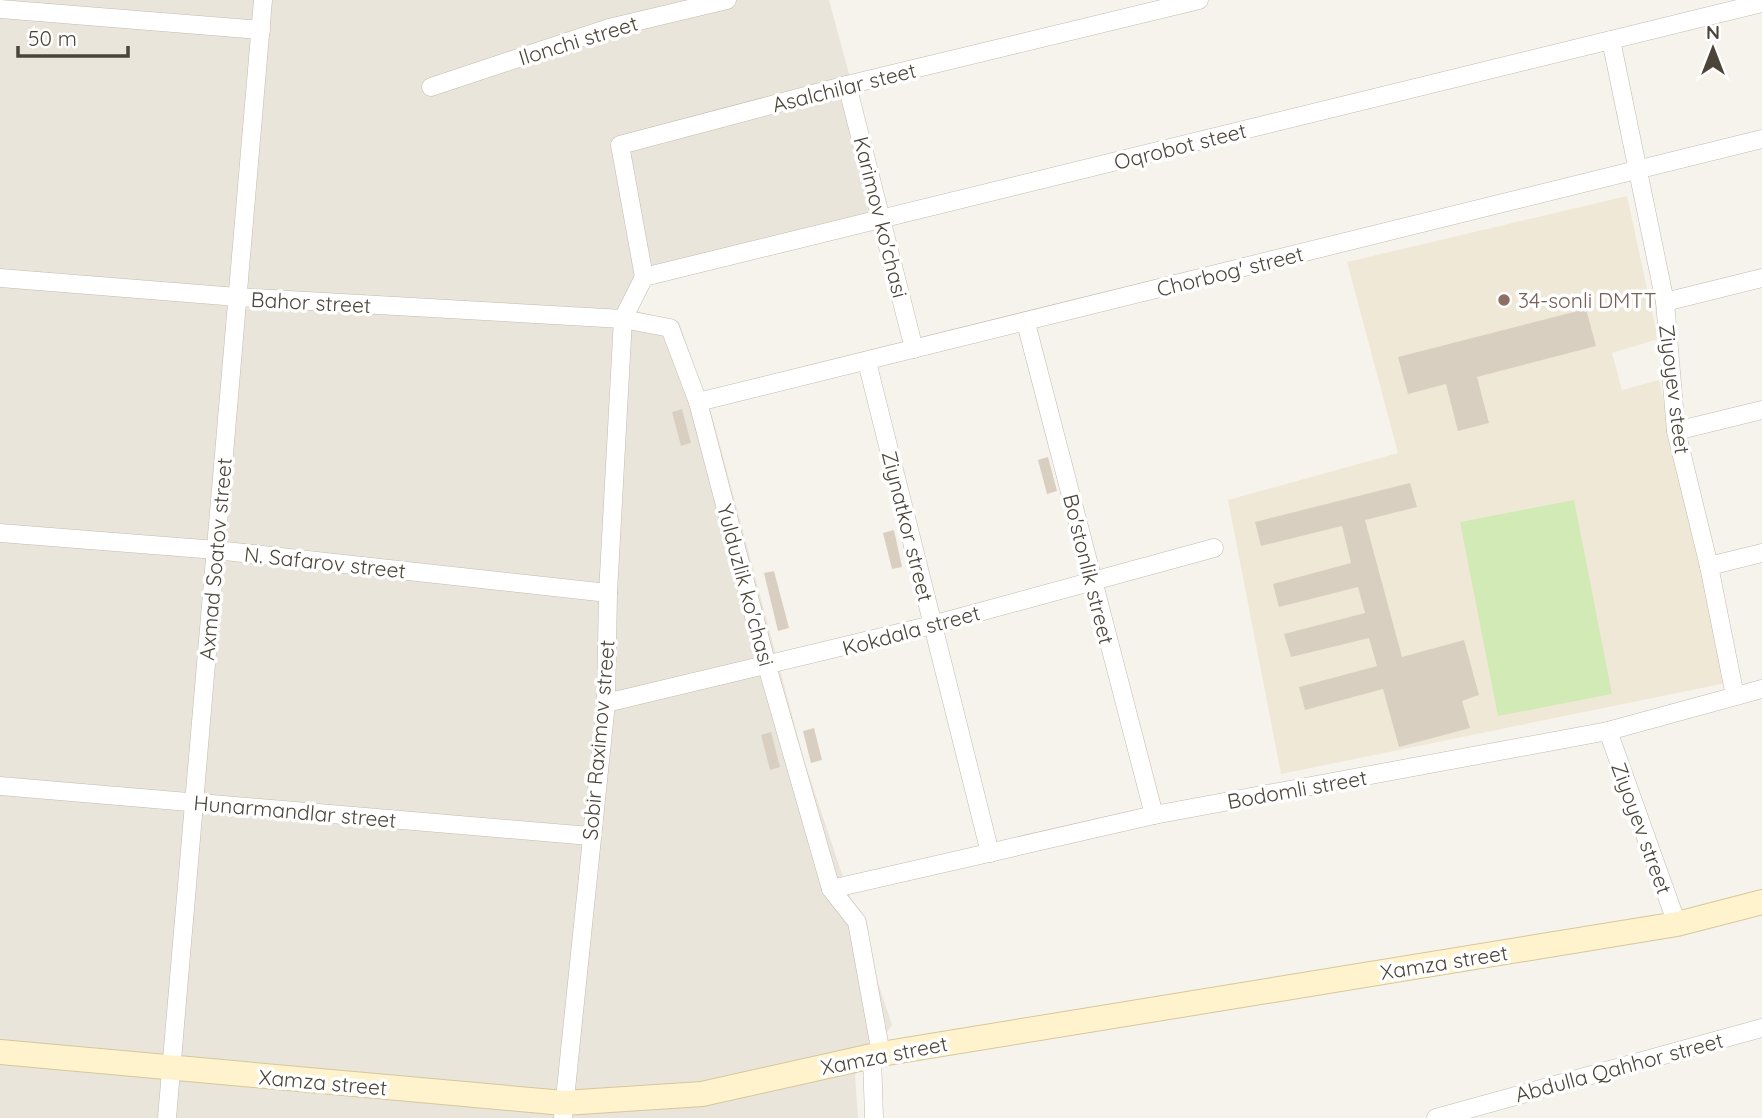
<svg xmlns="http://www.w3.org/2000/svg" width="1762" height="1118" font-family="Quicksand,sans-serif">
<rect width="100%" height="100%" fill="#f6f3ec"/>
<!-- residential -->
<path fill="#eae5da" d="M0,0H829L890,225L649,285L636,311L679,322L713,419L804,760L892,1025L855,1075L858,1118H0Z"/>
<!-- education -->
<path fill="#efe8d6" d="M1627,196L1658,339L1612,353L1622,390L1659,380L1726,683L1281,774L1228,500L1398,453L1347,262Z"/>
<!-- green -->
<path fill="#d2eab5" d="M1574,500L1612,694L1498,716L1460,522Z"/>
<!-- building -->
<g fill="#d8cfc1">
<path d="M1586,309L1596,346L1477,377L1489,423L1458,431L1446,384L1408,394L1398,357Z"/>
<path d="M682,409L691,443L681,446L672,412Z"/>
<path d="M1048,457L1057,491L1047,494L1038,460Z"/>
<path d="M1410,483L1417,507L1365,520L1402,657L1464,640L1479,695L1462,701L1470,728L1399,747L1383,689L1305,710L1299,687L1377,666L1369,638L1291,657L1284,634L1365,613L1358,587L1279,607L1273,584L1351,563L1342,526L1261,546L1255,522Z"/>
<path d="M894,530L902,567L892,569L883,533Z"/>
<path d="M774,571L789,628L778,631L764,573Z"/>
<path d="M814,728L822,760L811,763L803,731Z"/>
<path d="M771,732L780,767L770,770L761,735Z"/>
</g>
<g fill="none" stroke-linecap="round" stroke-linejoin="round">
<defs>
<g id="minor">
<path d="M0,9L261,30"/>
<path d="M1611,40L1665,302L1676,431L1709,566L1735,696"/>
<path d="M847,85L914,349"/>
<path d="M431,87L609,28L727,0"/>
<path d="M644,277L620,145L847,85L1199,0"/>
<path d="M0,278L237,297L623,319L670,328L698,402L767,666L831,889L857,922L881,1054"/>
<path d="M1665,302L1762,278"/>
<path d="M1026,323L1154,815"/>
<path d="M867,362L990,853"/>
<path d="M698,402L1762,139"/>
<path d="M1676,431L1762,410"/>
<path d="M0,533L216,550L608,593"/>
<path d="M1709,566L1762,553"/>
<path d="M606,703L932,625L1214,548"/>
<path d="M1608,731L1677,924"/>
<path d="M0,786L590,836"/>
<path d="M831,889L1154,815L1608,731L1762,689"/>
<path d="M872,1056L874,1118"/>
<path d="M167,1118L263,0"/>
<path d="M563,1118L606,703L608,593L623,319L644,277L1762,3"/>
<path d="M1436,1118L1762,1028"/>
</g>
<path id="secondary" d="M0,1052L564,1103L702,1094L881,1054L1677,924L1762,902"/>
</defs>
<!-- minor casing -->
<use href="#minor" stroke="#c2bbae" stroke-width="19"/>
<!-- secondary casing -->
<use href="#secondary" stroke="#d6c79b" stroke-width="26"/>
<!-- minor -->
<use href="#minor" stroke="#fff" stroke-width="18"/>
<!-- secondary -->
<use href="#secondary" stroke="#fff3cd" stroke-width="24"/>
</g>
<!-- markers -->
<circle fill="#8d6e63" stroke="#fff" stroke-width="2.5" cx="1504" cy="300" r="7"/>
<g text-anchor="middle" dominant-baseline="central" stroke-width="7" stroke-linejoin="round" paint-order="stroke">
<!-- street labels -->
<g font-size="21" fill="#4b4439" stroke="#fff">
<text transform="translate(578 40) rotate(-17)">Ilonchi street</text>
<text transform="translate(844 87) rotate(-14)">Asalchilar steet</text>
<text transform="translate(1180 146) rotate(-14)">Oqrobot steet</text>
<text transform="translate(881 217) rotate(76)">Karimov ko'chasi</text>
<text transform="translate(1230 271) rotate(-14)">Chorbog' street</text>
<text transform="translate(311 302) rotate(3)">Bahor street</text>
<text transform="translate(1675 389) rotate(83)">Ziyoyev steet</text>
<text transform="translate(908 526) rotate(76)">Ziynatkor street</text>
<text transform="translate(215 559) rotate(-85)">Axmad Soatov street</text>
<text transform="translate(325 562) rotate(6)">N. Safarov street</text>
<text transform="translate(1089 569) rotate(76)">Bo'stonlik street</text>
<text transform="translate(746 585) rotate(75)">Yulduzlik ko'chasi</text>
<text transform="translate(911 630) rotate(-15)">Kokdala street</text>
<text transform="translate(598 740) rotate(-85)">Sobir Raximov street</text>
<text transform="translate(1297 789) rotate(-10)">Bodomli street</text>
<text transform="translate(295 811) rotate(5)">Hunarmandlar street</text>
<text transform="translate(1642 828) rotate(70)">Ziyoyev street</text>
<text transform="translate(1444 962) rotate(-9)">Xamza street</text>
<text transform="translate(884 1055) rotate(-11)">Xamza street</text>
<text transform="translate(1619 1067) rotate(-15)">Abdulla Qahhor street</text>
<text transform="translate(323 1082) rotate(5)">Xamza street</text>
</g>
<!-- education labels -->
<g font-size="21" fill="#785e54" stroke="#fff" text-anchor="start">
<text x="1518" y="300">34-sonli DMTT</text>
</g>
</g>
<!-- north arrow -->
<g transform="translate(1713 49)" stroke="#ffffff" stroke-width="5" paint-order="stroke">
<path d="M0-5L12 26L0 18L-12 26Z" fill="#4b4439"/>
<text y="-10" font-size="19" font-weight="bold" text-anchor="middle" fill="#4b4439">N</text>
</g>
<!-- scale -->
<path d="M18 46v10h110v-10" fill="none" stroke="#4b4439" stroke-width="3.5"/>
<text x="28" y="46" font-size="21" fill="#4b4439" stroke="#ffffff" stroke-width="5" paint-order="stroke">50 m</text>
</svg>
